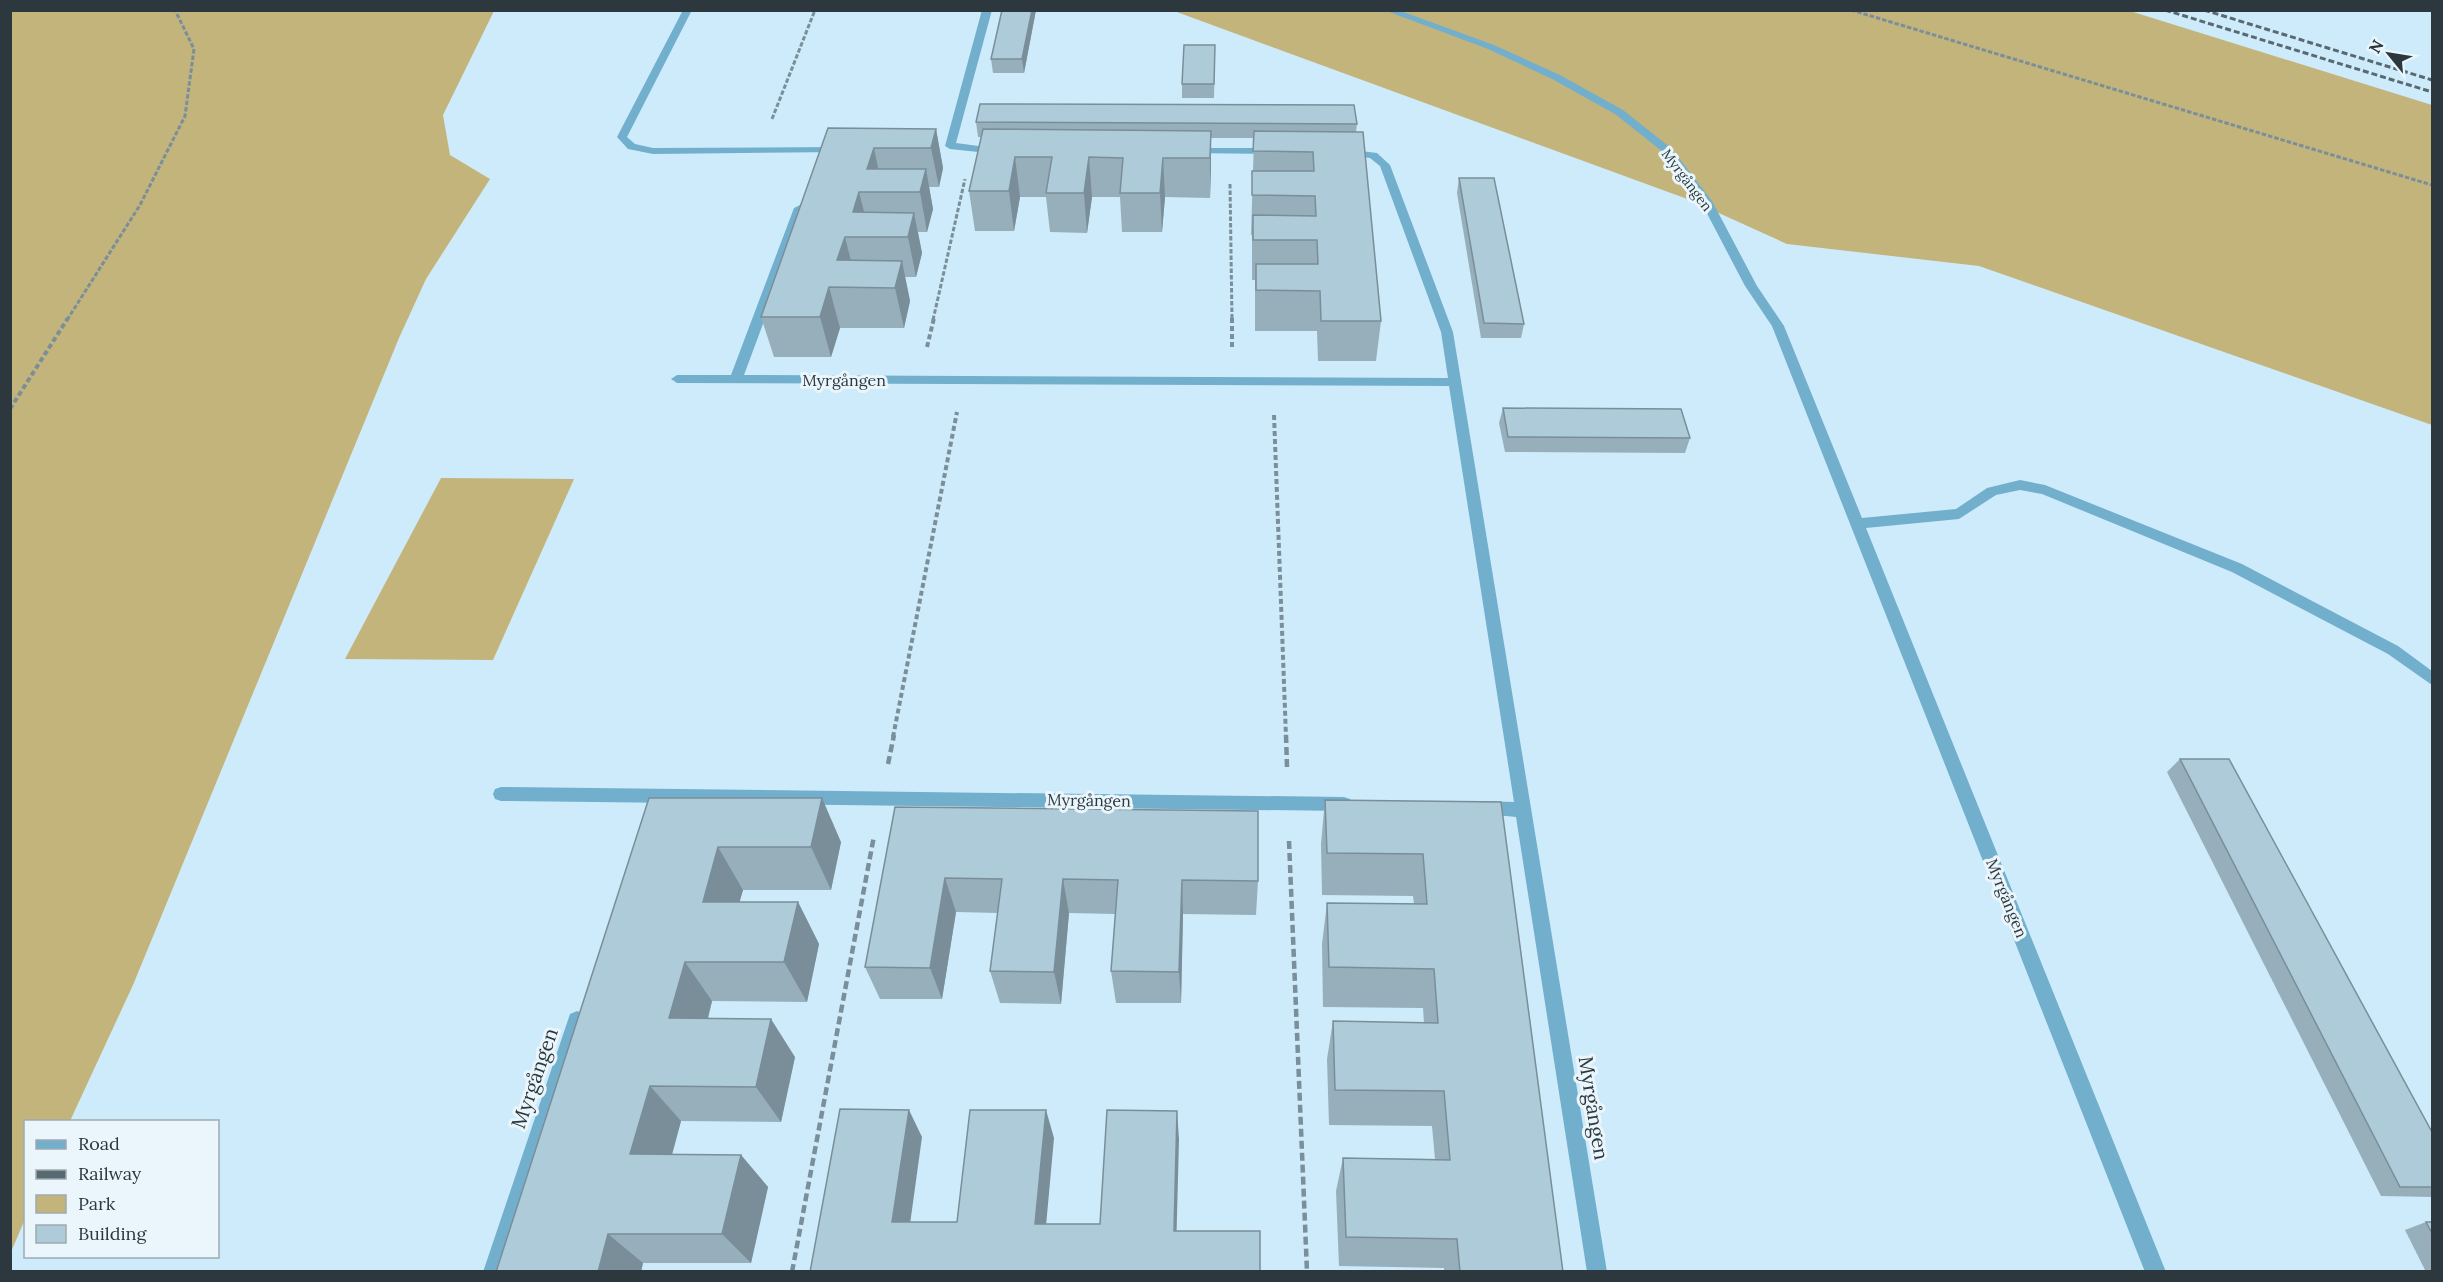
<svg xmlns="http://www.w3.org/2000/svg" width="2443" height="1282" font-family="Lora,serif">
<rect width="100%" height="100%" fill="#ceebfb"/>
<!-- green -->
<g fill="#c3b47b">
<path d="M11,10L494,11L443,115L450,155L490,179L426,279L399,338L133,985L70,1121L26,1122L25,1219L11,1252Z"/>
<path d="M1174,11H2130L2432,105V425L1979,266L1787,244L1690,200Z"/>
<path d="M441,478L574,479L493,660L345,659Z"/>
</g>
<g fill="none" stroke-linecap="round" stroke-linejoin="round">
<!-- path-far2 -->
<g stroke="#7b8f9a" stroke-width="3" stroke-dasharray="4.5 2" stroke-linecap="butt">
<path d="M1851,10L2432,185"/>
<path d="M772,119L815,10"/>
<path d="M1230,184L1232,320"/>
<path d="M67,320L140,205L185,116L194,49L175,10"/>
<path d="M933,320L965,179"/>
</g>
<!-- path-far1 -->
<g stroke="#7b8f9a" stroke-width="4" stroke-dasharray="5 3" stroke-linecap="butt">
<path d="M1232,318V347"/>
<path d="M927,347L934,318"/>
<path d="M10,409L68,318"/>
<path d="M1274,415L1286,737"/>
<path d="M893,737L957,412"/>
</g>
<!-- path -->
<g stroke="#7b8f9a" stroke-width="4.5" stroke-dasharray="8 4" stroke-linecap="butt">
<path d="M1286,735L1287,767"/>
<path d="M888,764L894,735"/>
<path d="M1289,841L1307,1272"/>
<path d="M792,1272L874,836"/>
</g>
<!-- service -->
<path fill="#72afcd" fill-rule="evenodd" d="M1384,10H1398L1494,45L1560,75L1623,110L1671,148L1712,201L1757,286L1784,326L1782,329H1774L1745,286L1701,202L1663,152L1615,114L1552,79L1488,49Z"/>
<!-- minor -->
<g fill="#72afcd" fill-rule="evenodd">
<path d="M683,10H692L627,137L635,144L653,148L839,147L844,150L843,152L653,154L628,149L617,137Z"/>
<path d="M982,10H992L956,143L1001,149L1002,151L997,154L950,149L945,146Z"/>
<path d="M1192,148H1273L1278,151L1273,154L1188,153L1187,151Z"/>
<path d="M1345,149L1377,153L1390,165L1453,332L1607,1272H1587L1516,817L1476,813L1474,808L1476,803L1482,801L1514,802L1449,386L677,383L671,379L677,375H731L794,208L800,205L806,208L744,375L1448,378L1441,332L1380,166L1370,158L1341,154L1340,152Z"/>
<path d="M1778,322L1784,326L1862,518L1956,509L1987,488L2020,480L2045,485L2242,564L2398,646L2432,671V685L2388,654L2232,572L2042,494L2020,490L1996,495L1959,519L1866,528L2166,1272H2145L1772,326Z"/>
<path d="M501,787L1344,797L1350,799L1352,804L1350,809L1344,811L501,801L495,799L493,794L495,789Z"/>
<path d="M577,1011L584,1014L586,1020L503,1272H483L568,1020L570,1014Z"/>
</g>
<!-- rail -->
<g stroke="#596972" stroke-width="3" stroke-dasharray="6 3" stroke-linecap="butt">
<path d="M2165,10L2432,92"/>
<path d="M2204,10L2432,80"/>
</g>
</g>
<!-- wall -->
<g fill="#96afbb">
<path d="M1002,10H1036L1024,73H993L991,59Z"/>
<path d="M1215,45L1214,98H1182V84Z"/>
<path d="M976,122L1357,124L1356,132L1381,321L1376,361H1318L1317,331H1255V280H1252V235H1251L1254,138H1211L1210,198L1165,197L1162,232H1122L1120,197H1092L1087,233L1050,232L1046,197H1020L1014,231H975L969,191L981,137H978Z"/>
<path d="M828,128L936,129L943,168L939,187H929L933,209L927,232H918L922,253L916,277H905L910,301L904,328H840L831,357H774L761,317Z"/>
<path d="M1459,178L1524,324L1521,338H1481L1457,193Z"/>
<path d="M1503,408L1690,438L1685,453L1505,452L1499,423Z"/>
<path d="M2180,759L2433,1134V1197L2381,1196L2167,772Z"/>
<path d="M649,798L841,842L831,890H743L739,902H798L819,944L807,1002L712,1001L708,1019L795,1057L781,1122L681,1121L672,1155H741L768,1187L751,1263H643L641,1272H496Z"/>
<path d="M1325,800L1501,802L1563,1272H1444V1268L1339,1266L1336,1191L1343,1158L1435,1159L1432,1126L1329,1125L1327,1059L1333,1021L1424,1023L1423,1008L1323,1007L1322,944L1327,903L1414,904L1413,896L1322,895L1321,844Z"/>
<path d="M895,807L1258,881L1256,915L1183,914L1181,1003H1116L1111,971L1115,914L1069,913L1061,1004L1000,1003L990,971L998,913L956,912L942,999H880L865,967Z"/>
<path d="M2426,1222H2433V1272H2426L2405,1230Z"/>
</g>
<!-- shaded-wall -->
<g fill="#7a8e99">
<path d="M1032,10H1036L1024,73L1022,59Z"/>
<path d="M936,129L943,168L939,187L931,148Z"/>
<path d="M1211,131V170L1210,198V158Z"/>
<path d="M874,148L882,187L867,169Z"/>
<path d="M1015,157L1020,197L1014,231L1009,191Z"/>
<path d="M1089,157L1092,197L1087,233L1084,193Z"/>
<path d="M1163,158L1165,197L1162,232L1160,193Z"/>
<path d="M926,169L933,209L927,232L920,192Z"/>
<path d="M859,192L869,231L853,212Z"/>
<path d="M914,213L922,253L916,277L908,237Z"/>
<path d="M845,237L855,277L837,260Z"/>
<path d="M902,261L910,301L904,328L895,288Z"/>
<path d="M829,287L840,328L831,357L820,317Z"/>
<path d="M822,798L841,842L831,890L811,847Z"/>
<path d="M718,847L743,890L728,943L703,902Z"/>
<path d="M945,878L956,912L942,999L930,968Z"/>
<path d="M1063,879L1069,913L1061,1004L1054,972Z"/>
<path d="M1182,880L1183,914L1181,1003L1179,972Z"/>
<path d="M798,902L819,944L807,1002L784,962Z"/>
<path d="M685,962L712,1001L698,1056L669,1018Z"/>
<path d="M771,1019L795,1057L781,1122L756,1087Z"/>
<path d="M650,1086L681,1121L663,1187L630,1154Z"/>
<path d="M909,1110L922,1137L907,1246L892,1222Z"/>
<path d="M1046,1110L1054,1138L1044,1248L1035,1224Z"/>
<path d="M1177,1111L1179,1139L1176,1254L1174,1231Z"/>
<path d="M741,1155L768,1187L751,1263L722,1234Z"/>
<path d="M608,1234L643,1263L641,1272H598Z"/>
</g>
<!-- building -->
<g fill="#aecbda" stroke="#7a8e99" stroke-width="1.5">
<path d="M1002,10H1032L1022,59H991Z"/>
<path d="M1184,45H1215L1214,84H1182Z"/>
<path d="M980,104L1354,105L1357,124L976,122Z"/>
<path d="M828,128L936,129L931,148H874L867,169H926L920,192H859L853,212L914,213L908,237H845L837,260L902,261L895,288L829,287L820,317H761Z"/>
<path d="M983,129L1211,131L1210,158H1163L1160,193H1120L1123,158L1089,157L1084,193H1046L1052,157H1015L1009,191H969Z"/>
<path d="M1254,131L1363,132L1381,321H1321L1320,291L1256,290V264H1318L1317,240H1253V215L1316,216L1315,196L1252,195V171H1314L1313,152L1253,151Z"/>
<path d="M1459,178H1494L1524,324L1484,323Z"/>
<path d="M1503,408L1681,409L1690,438L1508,437Z"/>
<path d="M2180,759H2229L2433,1134V1187H2400Z"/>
<path d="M649,798H822L811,847H718L703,902H798L784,962H685L669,1018L771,1019L756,1087L650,1086L630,1154L741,1155L722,1234H608L598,1272H496Z"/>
<path d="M1325,800L1501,802L1563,1272H1460L1457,1239L1346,1237L1343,1158L1450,1160L1444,1091L1335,1090L1333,1021L1438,1023L1434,969L1329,967L1327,903L1427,904L1423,854L1327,853Z"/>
<path d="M895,807L1258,811V881L1182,880L1179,972L1111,971L1118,880L1063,879L1054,972L990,971L1002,879L945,878L930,968L865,967Z"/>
<path d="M840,1109L909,1110L892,1222H957L970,1110H1046L1035,1224H1100L1107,1110L1177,1111L1174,1231H1260V1272H810Z"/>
<path d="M2426,1222H2433V1235Z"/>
</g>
<g text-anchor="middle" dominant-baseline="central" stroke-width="6" stroke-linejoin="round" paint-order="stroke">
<!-- far-street labels -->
<g font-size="14" fill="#2c383e" stroke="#eaf6fc">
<text transform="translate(1687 180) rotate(53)">Myrgången</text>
</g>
<!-- street labels -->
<g font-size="16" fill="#2c383e" stroke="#eaf6fc">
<text x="844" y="380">Myrgången</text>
<text transform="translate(1089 800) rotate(1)">Myrgången</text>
<text transform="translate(2007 898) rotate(68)">Myrgången</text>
</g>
<!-- near-street labels -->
<g font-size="20" fill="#2c383e" stroke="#eaf6fc">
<text transform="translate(534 1078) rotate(-71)">Myrgången</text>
<text transform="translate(1594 1108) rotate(81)">Myrgången</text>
</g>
</g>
<!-- border -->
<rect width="2443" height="1282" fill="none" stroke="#2c383e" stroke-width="24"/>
<!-- legend -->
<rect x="24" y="1120" width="195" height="138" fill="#eaf6fc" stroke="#9eaab0" stroke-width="1.5"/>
<rect x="36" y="1140" width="30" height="9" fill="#72afcd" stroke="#9eaab0" stroke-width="1.5"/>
<text x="78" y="1150" font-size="18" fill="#2c383e">Road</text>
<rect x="36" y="1170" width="30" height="9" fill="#596972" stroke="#9eaab0" stroke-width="1.5"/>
<text x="78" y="1180" font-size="18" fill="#2c383e">Railway</text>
<rect x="36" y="1195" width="30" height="18" fill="#c3b47b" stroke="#9eaab0" stroke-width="1.5"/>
<text x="78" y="1210" font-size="18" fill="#2c383e">Park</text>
<rect x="36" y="1225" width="30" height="18" fill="#aecbda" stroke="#9eaab0" stroke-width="1.5"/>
<text x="78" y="1240" font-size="18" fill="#2c383e">Building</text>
<!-- north arrow -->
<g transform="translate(2389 54) rotate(300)" stroke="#eaf6fc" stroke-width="4.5" paint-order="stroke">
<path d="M0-4.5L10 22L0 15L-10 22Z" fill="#2c383e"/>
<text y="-9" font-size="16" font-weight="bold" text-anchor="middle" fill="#2c383e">N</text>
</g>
</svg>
